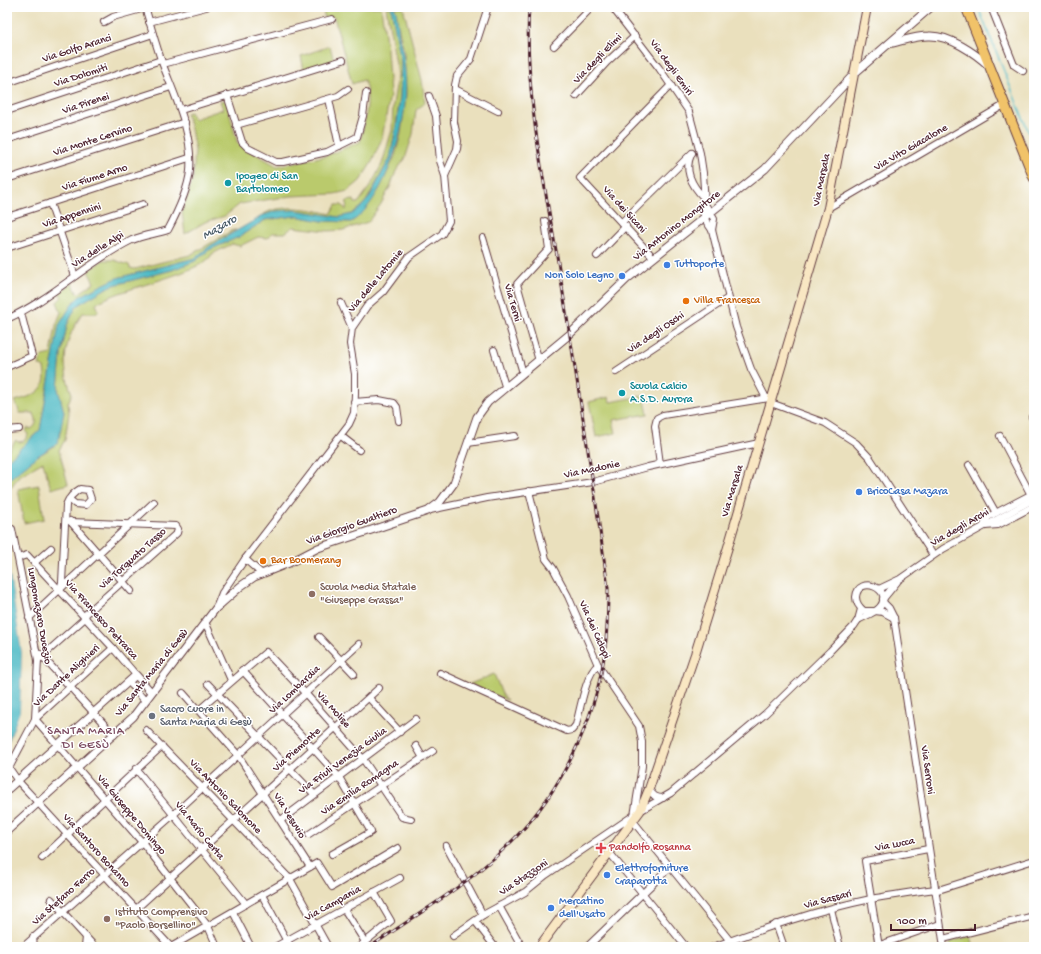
<svg xmlns="http://www.w3.org/2000/svg" width="1041" height="954" font-family="'Gochi Hand',sans-serif">
<rect width="100%" height="100%" fill="#fff"/>
<filter id="ink" filterUnits="userSpaceOnUse"><feTurbulence type="fractalNoise" baseFrequency=".025" numOctaves="2"/><feDisplacementMap in="SourceGraphic" scale="8" xChannelSelector="R" yChannelSelector="G"/><feConvolveMatrix kernelMatrix="1 2 1 2 8 2 1 2 1" color-interpolation-filters="sRGB"/></filter>
<filter id="wash" filterUnits="userSpaceOnUse"><feTurbulence type="fractalNoise" baseFrequency=".012" numOctaves="4" result="noise"/><feDisplacementMap in="SourceGraphic" scale="16" xChannelSelector="R" yChannelSelector="G"/><feGaussianBlur stdDeviation="0.9" result="paint"/><feColorMatrix in="noise" values="0 0 0 0 0 0 0 0 0 0 0 0 0 0 0 0 0 1.4 0 .05"/><feComposite in="paint" operator="in"/></filter>
<g filter="url(#wash)">
<rect width="100%" height="100%" fill="#eae0bd"/>
<!-- green -->
<g fill="#baca6c" stroke="#82744c">
<path d="M322,7H381L387,49L390,95L382,138L372,162L360,181L348,191L334,194L291,196L240,204L225,216L205,222L185,234L182,212L193,179L195,150L191,129L186,113L190,112L194,119L223,109L220,101L226,100L237,142L241,146L277,166L325,156L360,142C365,122 371,100 364,80L352,84L334,17L325,19Z"/>
<path d="M386,7H391L400,52L401,73L400,97L392,149L390,158L365,203L352,214L339,217L295,210L260,217C276,202 312,209 331,214L336,205H342L346,210L347,201L354,200L355,203H358L371,185L382,164L392,130L393,104L398,75Z"/>
<path d="M394,7H403L422,80L425,103L416,110L413,134L405,159L396,171L391,185L381,204L368,222L343,230L328,231L293,227L285,233H272L268,238L258,237L240,246L232,244L212,254C205,273 118,288 96,304L99,311L95,313H83C64,339 60,364 72,394L68,403L69,413L65,440L59,450L68,484L51,489L43,462L19,476L7,493V481L36,457L53,447L64,413L58,389L61,355L67,325L76,307L81,303L110,286L172,270L195,261L209,250L239,237L265,220L295,216L322,221L351,222L364,211L380,188L395,156L401,134L406,95L405,70L404,52Z"/>
<path d="M330,46L334,61L304,70L301,56Z"/>
<path d="M233,230H236L210,246L195,258L117,278L79,297L73,304L59,325L40,430L7,461V450H9L16,440L18,442L24,441L28,435L26,431L27,428L31,429C38,425 37,418 33,413H20L15,401C33,396 49,391 44,368L39,365L42,356L51,354L56,325L61,312L57,302L62,297L59,293L72,283L78,294L94,283L88,271L103,260H114L129,265L130,268L135,269L190,255Z"/>
<path d="M644,396L648,414L613,420L616,433L596,437L589,402L609,397L610,402Z"/>
<path d="M39,485L44,519L24,523L18,489Z"/>
<path d="M494,674L502,694L507,700L470,684Z"/>
<path d="M971,936L974,947H949L951,946L950,942Z"/>
</g>
<!-- water -->
<g fill="#49b8c3" stroke="#4a6c77">
<path d="M391,7H394L396,11C398,21 398,32 400,42C413,89 403,138 383,182C375,197 366,213 351,222L322,221L295,216L265,220L239,237L209,250L195,261L172,270L110,286L81,303L76,307L67,325L61,354L58,389L64,412L58,443L36,457L7,481V461L40,430L59,325L72,304L79,297L94,289L117,278L195,258L210,246L264,215L276,211L295,210L339,217L352,214L362,206L369,198L390,158L397,122L400,97L401,62Z"/>
<path d="M7,557L22,653L20,712L7,745Z"/>
</g>
<!-- pier -->
<path fill="#eae0bd" d="M8,562H10L13,575L24,653L22,712L7,747L20,711L22,653Z"/>
<g fill="none" stroke-linecap="round" stroke-linejoin="round">
<!-- stream -->
<path stroke="#49b8c3" stroke-width="1.5" d="M978,7L1034,145"/>
</g>
</g>
<g filter="url(#ink)">
<g fill="none" stroke-linecap="round" stroke-linejoin="round">
<defs>
<g id="minor">
<path d="M612,7L659,68L689,112L700,153L703,173L705,204L703,212L706,221L712,230"/>
<path d="M991,7L1014,65L1023,71"/>
<path d="M104,22L113,17L145,8"/>
<path d="M149,22L206,7"/>
<path d="M554,46L592,7"/>
<path d="M163,64L332,19"/>
<path d="M7,83L153,34"/>
<path d="M455,89L498,111"/>
<path d="M227,95L242,142L248,148L276,162H283L327,152L357,137L363,116L366,93"/>
<path d="M429,96L436,116L440,161L445,176"/>
<path d="M576,96L607,62L635,36"/>
<path d="M329,99L339,146"/>
<path d="M181,110L343,60"/>
<path d="M7,111L161,60"/>
<path d="M236,125L338,96L348,89"/>
<path d="M7,140L171,87"/>
<path d="M691,155C683,172 693,187 705,199"/>
<path d="M7,179L185,122"/>
<path d="M50,203L75,276"/>
<path d="M705,204L714,219L712,230L736,327L751,369L766,398"/>
<path d="M828,208L1004,105"/>
<path d="M7,217L189,158"/>
<path d="M622,222L692,153"/>
<path d="M483,238L523,373"/>
<path d="M7,248L143,204"/>
<path d="M597,256L626,226"/>
<path d="M653,257L580,178L671,85"/>
<path d="M341,303L352,328"/>
<path d="M7,319C52,299 87,262 132,240C143,235 156,234 168,230C177,213 188,191 190,171C193,133 176,99 163,65C156,46 151,26 145,7"/>
<path d="M494,350L505,386"/>
<path d="M539,361L517,284L549,249L545,221"/>
<path d="M7,367L32,356L21,313"/>
<path d="M616,372L728,298"/>
<path d="M354,402L379,400L394,403L397,407L399,421"/>
<path d="M771,403L825,423L856,443L870,458L933,555"/>
<path d="M1032,417L1034,421"/>
<path d="M7,430L19,429"/>
<path d="M341,436L359,450"/>
<path d="M1000,436L1031,495"/>
<path d="M468,443L515,436"/>
<path d="M660,464L655,426L657,418L663,415L769,398"/>
<path d="M969,465L996,513"/>
<path d="M529,491L546,559L553,568L568,596L598,665L639,726L642,742V766L634,816"/>
<path d="M430,510L487,498L593,482L648,467L759,443"/>
<path d="M70,521L131,591"/>
<path d="M984,525L988,517L1034,493"/>
<path d="M985,526L998,525L1034,506"/>
<path d="M18,558L27,555L113,648L136,675"/>
<path d="M245,559L349,424L354,413L355,394V374L350,344L352,328L367,306L383,292L409,257L442,234L449,221L445,176L457,149L458,141L454,122L455,85L457,76L471,59L488,7"/>
<path d="M34,563L51,548"/>
<path d="M60,589L62,582L66,505C69,497 73,493 80,489L88,490L91,499L86,505L75,504L69,499"/>
<path d="M879,589L900,579L943,549L1034,499"/>
<path d="M883,599L897,582"/>
<path d="M883,602L889,608L894,618L944,947"/>
<path d="M216,608L222,593L245,559L262,574"/>
<path d="M875,611L883,612L894,618"/>
<path d="M29,618L154,502"/>
<path d="M858,620C865,616 875,613 880,607C895,589 858,574 856,597C856,603 859,607 864,611H873"/>
<path d="M206,624L231,680"/>
<path d="M319,637L354,674"/>
<path d="M113,648L35,719L142,842L208,926L217,947"/>
<path d="M40,654L114,735"/>
<path d="M38,660L85,618L86,614L177,533L178,529L176,526L71,522"/>
<path d="M242,670L339,777L371,832L332,854"/>
<path d="M440,673L567,731L572,730L576,725C580,710 586,673 598,665"/>
<path d="M129,682L145,701"/>
<path d="M208,684L314,794"/>
<path d="M183,693L238,755L310,867"/>
<path d="M369,698L400,732"/>
<path d="M199,710L266,652L305,693L363,759L402,817L411,819"/>
<path d="M146,730L290,879L328,947"/>
<path d="M416,746L423,758"/>
<path d="M9,768L18,781L170,946"/>
<path d="M136,769L246,904"/>
<path d="M7,772L35,719L38,660L12,529"/>
<path d="M649,789C653,796 656,798 663,798"/>
<path d="M281,820L416,719"/>
<path d="M633,821L735,947"/>
<path d="M309,834L433,751"/>
<path d="M446,846L483,915"/>
<path d="M609,852L686,947"/>
<path d="M42,858L162,746"/>
<path d="M935,891L1034,860"/>
<path d="M262,895L290,947"/>
<path d="M51,899L95,947"/>
<path d="M499,906L522,947"/>
<path d="M136,909L379,688"/>
<path d="M344,909L365,942"/>
<path d="M831,909L840,947"/>
<path d="M233,912L251,947"/>
<path d="M475,921L495,947"/>
<path d="M776,924L784,947"/>
<path d="M453,936L483,915L525,892L546,875L640,811L671,793L765,714L830,651L854,626L858,620L861,609"/>
<path d="M33,937L34,947"/>
<path d="M943,939L1034,916"/>
<path d="M23,947L173,815L359,644"/>
<path d="M85,947L86,937"/>
<path d="M171,947L317,863L332,887L398,848"/>
<path d="M275,947L400,878"/>
<path d="M359,947L391,921L374,892"/>
<path d="M587,947L670,867"/>
<path d="M713,947C765,928 817,910 871,899C892,895 914,892 935,889"/>
<path d="M874,947L940,924"/>
<path d="M879,947L865,861L928,849"/>
</g>
<g id="tertiary">
<path d="M889,44C902,41 915,36 929,36C949,35 975,53 989,66"/>
<path d="M7,790L136,675L151,692"/>
<path d="M7,831L133,717L216,608L241,586L254,577L289,563L318,548L428,511L440,502L454,483L477,417L488,402L570,334L627,279L765,169L856,72L931,7"/>
</g>
<path id="secondary" d="M539,947L640,811L649,789L695,654L728,547L828,208L867,7"/>
<path id="primary" d="M966,7L1034,178"/>
</defs>
<!-- minor casing -->
<use href="#minor" stroke="#623c41" stroke-width="8"/>
<!-- tertiary casing -->
<use href="#tertiary" stroke="#623c41" stroke-width="9"/>
<!-- secondary casing -->
<use href="#secondary" stroke="#623c41" stroke-width="10"/>
<!-- primary casing -->
<use href="#primary" stroke="#623c41" stroke-width="11"/>
<!-- minor -->
<use href="#minor" stroke="#fff" stroke-width="6"/>
<!-- tertiary -->
<use href="#tertiary" stroke="#fff" stroke-width="7"/>
<!-- secondary -->
<use href="#secondary" stroke="#f9e7c3" stroke-width="8"/>
<!-- primary -->
<use href="#primary" stroke="#f1c369" stroke-width="9"/>
<defs>
<path id="rail" d="M370,947C416,915 466,886 507,846C555,800 589,735 602,669C607,643 608,615 608,588C593,477 575,366 557,256C543,178 524,86 529,7"/>
</defs>
<!-- rail casing -->
<use href="#rail" stroke="#4a1f2b" stroke-width="3"/>
<!-- rail -->
<use href="#rail" stroke="#fff" stroke-width="1.5" stroke-dasharray="4.5" stroke-linecap="butt"/>
</g>
</g>
<!-- markers -->
<g fill="#0f9aa8" stroke="#fff" stroke-width="1.5">
<circle cx="228" cy="183" r="4"/>
<circle cx="622" cy="393" r="4"/>
</g>
<g fill="#3f7fe0" stroke="#fff" stroke-width="1.5">
<circle cx="667" cy="265" r="4"/>
<circle cx="622" cy="276" r="4"/>
<circle cx="859" cy="492" r="4"/>
<circle cx="607" cy="875" r="4"/>
<circle cx="551" cy="908" r="4"/>
</g>
<g fill="#e8710a" stroke="#fff" stroke-width="1.5">
<circle cx="686" cy="301" r="4"/>
<circle cx="263" cy="561" r="4"/>
</g>
<g fill="#8d6e63" stroke="#fff" stroke-width="1.5">
<circle cx="312" cy="594" r="4"/>
<circle cx="107" cy="919" r="4"/>
</g>
<circle fill="#6b7280" stroke="#fff" stroke-width="1.5" cx="152" cy="716" r="4"/>
<path fill="#e0444e" stroke="#fff" stroke-width="1.5" d="M599 842h4v4h4v4h-4v4h-4v-4h-4v-4h4z"/>
<g text-anchor="middle" dominant-baseline="central" stroke-width="3" stroke-linejoin="round" paint-order="stroke">
<!-- street labels -->
<g font-size="11" fill="#4a1f2b" stroke="#fff">
<text transform="translate(77 49) rotate(-18)">Via Golfo Aranci</text>
<text transform="translate(598 59) rotate(-46)">Via degli Elimi</text>
<text transform="translate(671 68) rotate(54)">Via degli Emiri</text>
<text transform="translate(81 76) rotate(-18)">Via Dolomiti</text>
<text transform="translate(86 104) rotate(-18)">Via Pirenei</text>
<text transform="translate(93 141) rotate(-18)">Via Monte Cervino</text>
<text transform="translate(911 148) rotate(-30)">Via Vito Giacalone</text>
<text transform="translate(95 178) rotate(-18)">Via Fiume Arno</text>
<text transform="translate(822 180) rotate(-78)">Via Marsala</text>
<text transform="translate(624 210) rotate(48)">Via dei Sicani</text>
<text transform="translate(72 216) rotate(-18)">Via Appennini</text>
<text transform="translate(677 226) rotate(-38)">Via Antonino Mongitore</text>
<text transform="translate(98 250) rotate(-32)">Via delle Alpi</text>
<text transform="translate(376 281) rotate(-50)">Via delle Latomie</text>
<text transform="translate(512 303) rotate(74)">Via Terni</text>
<text transform="translate(656 333) rotate(-34)">Via degli Oschi</text>
<text transform="translate(592 470) rotate(-12)">Via Madonie</text>
<text transform="translate(733 491) rotate(-73)">Via Marsala</text>
<text transform="translate(352 526) rotate(-20)">Via Giorgio Gualtiero</text>
<text transform="translate(960 528) rotate(-30)">Via degli Archi</text>
<text transform="translate(133 559) rotate(-42)">Via Torquato Tasso</text>
<text transform="translate(39 616) rotate(80)">Lungomazaro Ducezio</text>
<text transform="translate(101 620) rotate(48)">Via Francesco Petrarca</text>
<text transform="translate(594 630) rotate(66)">Via dei Ciclopi</text>
<text transform="translate(152 673) rotate(-51)">Via Santa Maria di Gesù</text>
<text transform="translate(67 676) rotate(-43)">Via Dante Alighieri</text>
<text transform="translate(295 690) rotate(-43)">Via Lombardia</text>
<text transform="translate(333 710) rotate(48)">Via Molise</text>
<text transform="translate(297 750) rotate(-42)">Via Piemonte</text>
<text transform="translate(343 761) rotate(-36)">Via Friuli Venezia Giulia</text>
<text transform="translate(927 770) rotate(82)">Via Serroni</text>
<text transform="translate(360 788) rotate(-34)">Via Emilia Romagna</text>
<text transform="translate(225 797) rotate(46)">Via Antonio Salomone</text>
<text transform="translate(131 815) rotate(50)">Via Giuseppe Domingo</text>
<text transform="translate(289 816) rotate(58)">Via Vesuvio</text>
<text transform="translate(199 831) rotate(51)">Via Mario Certa</text>
<text transform="translate(895 845) rotate(-11)">Via Lucca</text>
<text transform="translate(96 851) rotate(48)">Via Santoro Bonanno</text>
<text transform="translate(524 878) rotate(-34)">Via Stazzoni</text>
<text transform="translate(64 897) rotate(-42)">Via Stefano Ferro</text>
<text transform="translate(828 900) rotate(-15)">Via Sassari</text>
<text transform="translate(333 904) rotate(-29)">Via Campania</text>
</g>
<!-- culture labels -->
<g font-size="11" fill="#0d838f" stroke="#fff" text-anchor="start">
<text x="236" y="177">Ipogeo di San<tspan x="236" dy="13">Bartolomeo</tspan></text>
<text x="630" y="387">Scuola Calcio<tspan x="630" dy="13">A.S.D. Aurora</tspan></text>
</g>
<!-- shop labels -->
<g font-size="11" fill="#366cbe" stroke="#fff" text-anchor="start">
<text x="675" y="265">Tuttoporte</text>
<text x="614" y="276" text-anchor="end">Non Solo Legno</text>
<text x="867" y="492">BricoCasa Mazara</text>
<text x="615" y="869">Elettroforniture<tspan x="615" dy="13">Craparotta</tspan></text>
<text x="559" y="902">Mercatino<tspan x="559" dy="13">dell'Usato</tspan></text>
</g>
<!-- food labels -->
<g font-size="11" fill="#c56008" stroke="#fff" text-anchor="start">
<text x="694" y="301">Villa Francesca</text>
<text x="271" y="561">Bar Boomerang</text>
</g>
<!-- education labels -->
<g font-size="11" fill="#785e54" stroke="#fff" text-anchor="start">
<text x="320" y="588">Scuola Media Statale<tspan x="320" dy="13">"Giuseppe Grassa"</tspan></text>
<text x="115" y="913">Istituto Comprensivo<tspan x="115" dy="13">"Paolo Borsellino"</tspan></text>
</g>
<!-- worship labels -->
<g font-size="11" fill="#5b616d" stroke="#fff" text-anchor="start">
<text x="160" y="710">Sacro Cuore in<tspan x="160" dy="13">Santa Maria di Gesù</tspan></text>
</g>
<!-- health labels -->
<g font-size="11" fill="#be3a42" stroke="#fff" text-anchor="start">
<text x="609" y="848">Pandolfo Rosanna</text>
</g>
<!-- water labels -->
<g font-size="12" font-style="italic" fill="#4a5c68" stroke="#fff">
<text transform="translate(220 228) rotate(-30)">Mazaro</text>
</g>
<!-- neighbourhood labels -->
<g font-size="12" letter-spacing="1" fill="#7c4b61" stroke="#fff">
<text x="86" y="732">SANTA MARIA<tspan x="86" dy="14">DI GESÙ</tspan></text>
</g>
</g>
<!-- margin -->
<rect width="1041" height="954" fill="none" stroke="#fff" stroke-width="24"/>
<!-- scale -->
<path d="M891 924v6h84v-6" fill="none" stroke="#4a1f2b" stroke-width="2"/>
<text x="897" y="924" font-size="12" fill="#4a1f2b" stroke="#ffffff" stroke-width="3" paint-order="stroke">100 m</text>
</svg>
